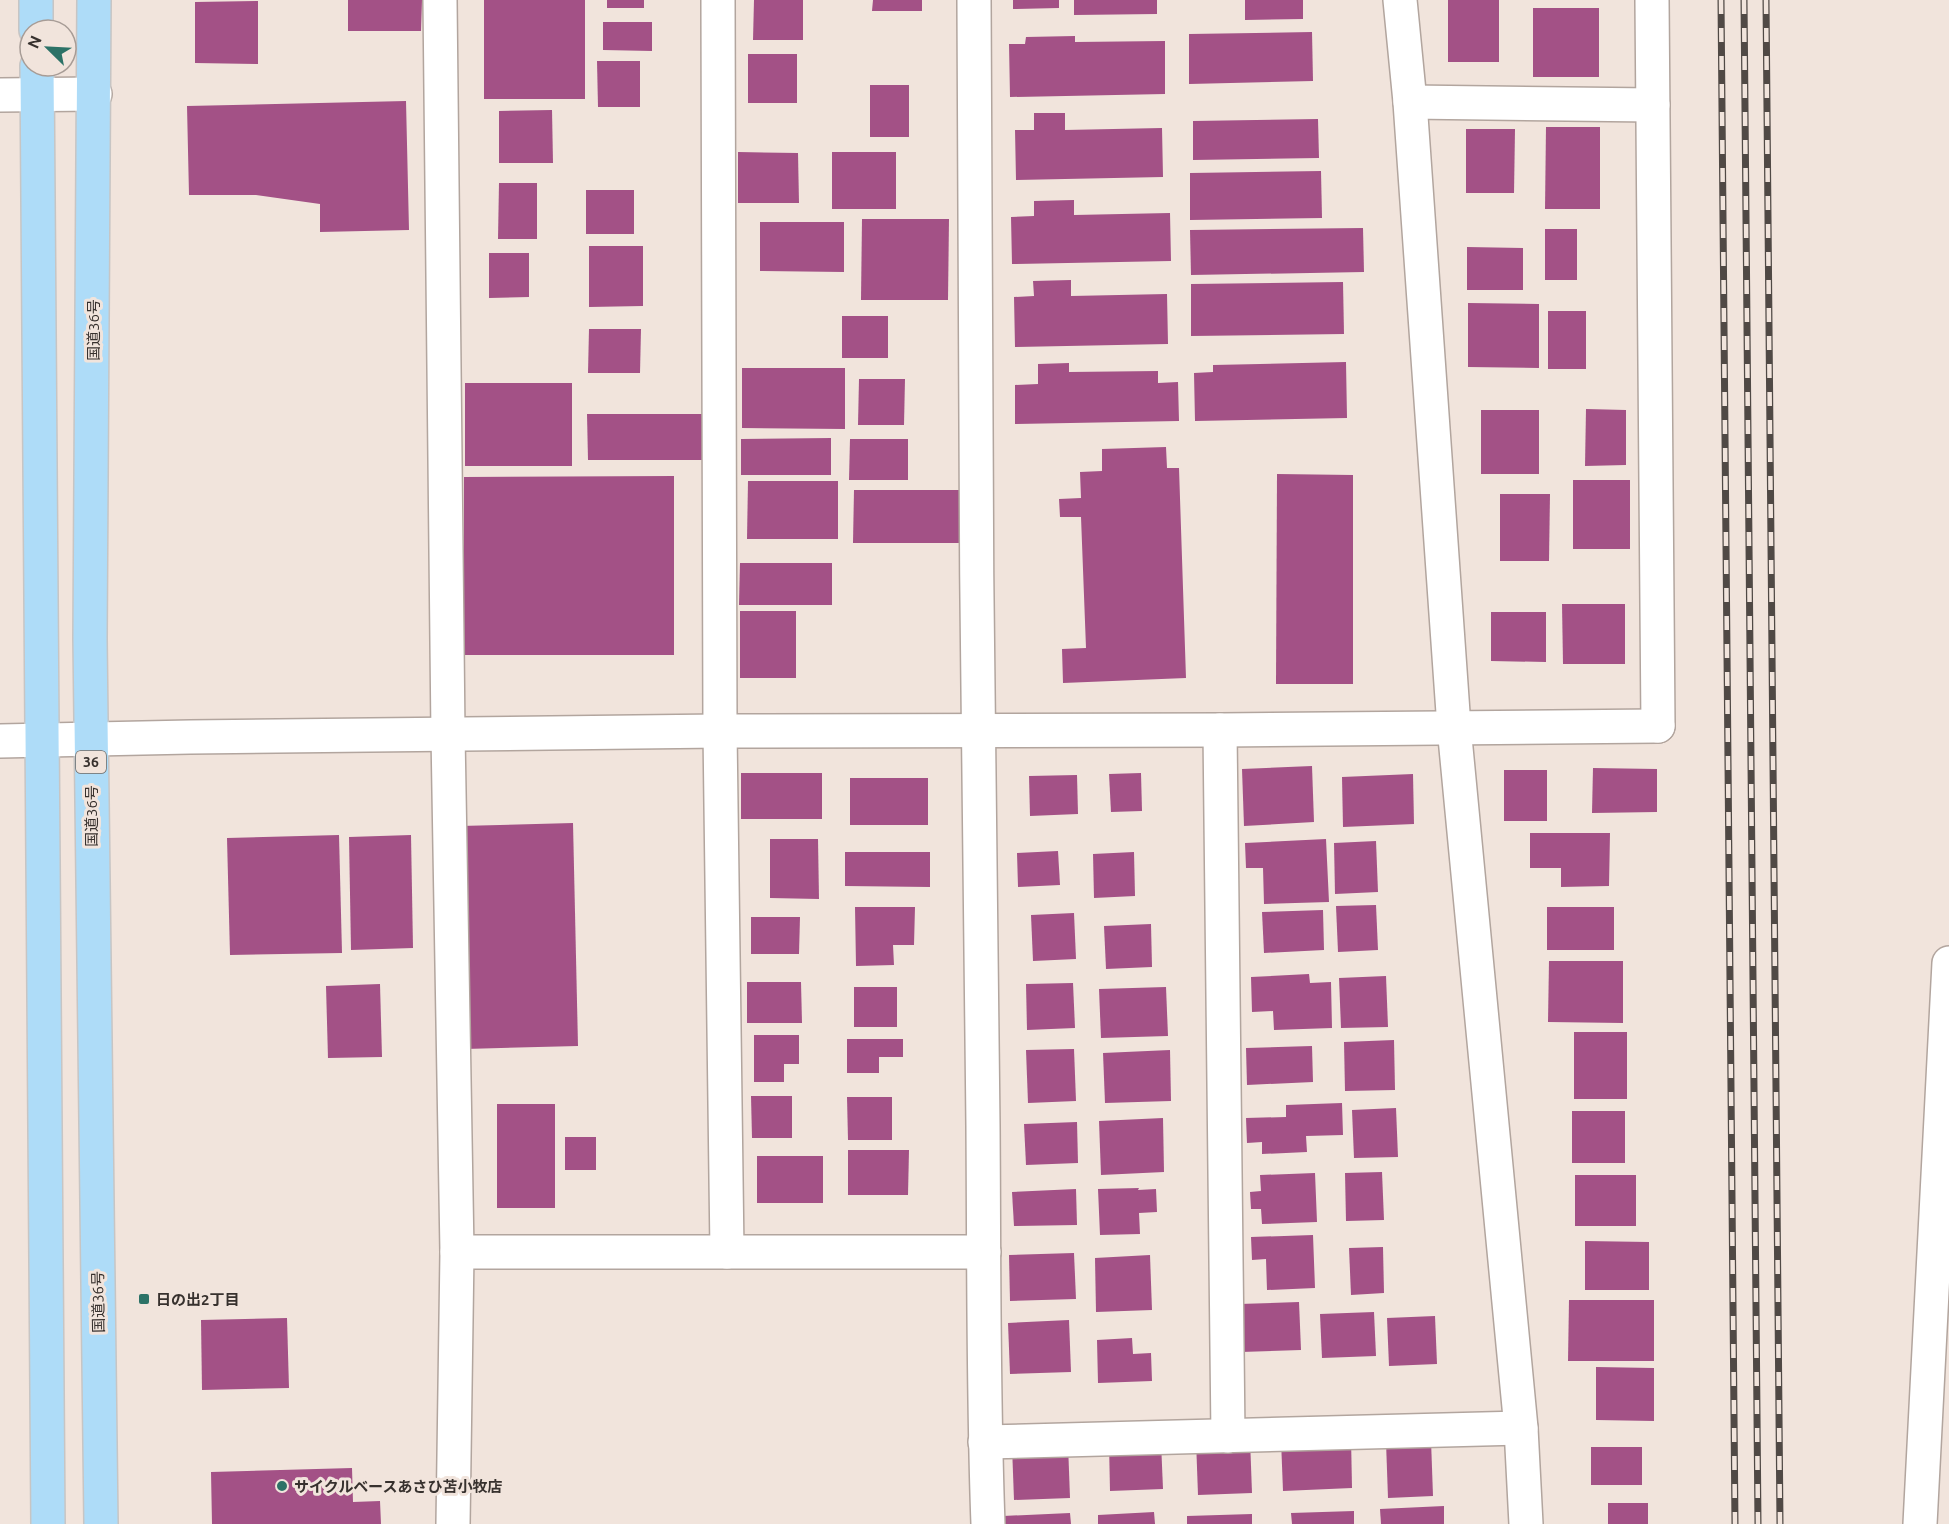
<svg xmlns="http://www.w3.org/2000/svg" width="1949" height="1524" font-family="Ubuntu,'Noto Sans JP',sans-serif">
<rect width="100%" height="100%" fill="#f1e4dc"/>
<!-- building -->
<g fill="#a35186">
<path d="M348,0H422L421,31H348Z"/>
<rect x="484" y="0" width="101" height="99"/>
<rect x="607" y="0" width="37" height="8"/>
<path d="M754,0H803V40H753Z"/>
<path d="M873,0H922V11H872Z"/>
<path d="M1013,0H1059V8L1013,9Z"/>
<path d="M1074,0H1157V14L1074,15Z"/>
<path d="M1245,0H1303V19L1245,20Z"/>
<rect x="1448" y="0" width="51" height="62"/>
<path d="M258,1V64L195,63V2Z"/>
<rect x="1533" y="8" width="66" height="69"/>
<path d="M603,22H652V51L603,50Z"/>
<path d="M1312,32L1313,81L1189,84V34Z"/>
<path d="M1075,36V42L1165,41V94L1010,97L1009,44H1025L1026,37Z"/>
<rect x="748" y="54" width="49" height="49"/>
<path d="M597,61H640V107H598Z"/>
<rect x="870" y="85" width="39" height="52"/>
<path d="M406,101L409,230L320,232V204L256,195H189L187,106Z"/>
<path d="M552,110L553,163H499V111Z"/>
<path d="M1034,113H1065V130L1162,128L1163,177L1016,180L1015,130H1034Z"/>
<path d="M1318,119L1319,158L1193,160V121Z"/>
<path d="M1546,127H1600V209H1545Z"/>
<path d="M1466,129H1515L1514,193H1466Z"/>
<path d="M738,152L798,153L799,203H738Z"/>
<rect x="832" y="152" width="64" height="57"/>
<path d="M1321,171L1322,218L1190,220V173Z"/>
<path d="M499,183H537V239H498Z"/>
<rect x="586" y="190" width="48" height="44"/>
<path d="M1074,200V215L1170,213L1171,261L1012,264L1011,217L1034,216V201Z"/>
<path d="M862,219H949L948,300H861Z"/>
<path d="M760,222H844V272L760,271Z"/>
<path d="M1363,228L1364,272L1191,275L1190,230Z"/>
<rect x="1545" y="229" width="32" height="51"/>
<path d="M589,246H643V306L589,307Z"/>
<path d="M1467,247L1523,248V290H1467Z"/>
<path d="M489,253H529V297L489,298Z"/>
<path d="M1071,280V296L1167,294L1168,344L1015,347L1014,297L1034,296L1033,281Z"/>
<path d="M1343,282L1344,334L1191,336V284Z"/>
<path d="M1468,303L1539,304V368L1468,367Z"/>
<rect x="1548" y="311" width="38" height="58"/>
<rect x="842" y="316" width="46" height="42"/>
<path d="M589,329H641L640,373H588Z"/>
<path d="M1346,362L1347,418L1195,421L1194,373L1213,372V365Z"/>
<path d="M1069,363V372L1158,371V383L1178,382L1179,421L1015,424V385L1038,384V364Z"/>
<path d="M742,368H845V429L742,428Z"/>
<path d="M859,379H905L904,425H858Z"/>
<rect x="465" y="383" width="107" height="83"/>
<path d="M1586,409L1626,410V465L1585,466Z"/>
<rect x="1481" y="410" width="58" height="64"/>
<path d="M587,414H702V460H588Z"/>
<path d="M831,438V475H741V439Z"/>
<path d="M850,439H908V480H849Z"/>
<path d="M1166,447L1167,468H1179L1186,678L1063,683L1062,649L1086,648L1081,517H1060L1059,499L1081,498L1080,472L1102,471V449Z"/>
<path d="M1277,474L1353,475V684H1276Z"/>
<path d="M674,476V655H464V477Z"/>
<rect x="1573" y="480" width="57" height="69"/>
<path d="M748,481H838V539H747Z"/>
<path d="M854,490H960V543H853Z"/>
<path d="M1500,494H1550L1549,561H1500Z"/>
<path d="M740,563H832V605H739Z"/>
<path d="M1562,604H1625V664H1563Z"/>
<rect x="740" y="611" width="56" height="67"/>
<path d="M1491,612H1546V662L1491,661Z"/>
<path d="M1312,766L1314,822L1244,826L1242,769Z"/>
<path d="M1593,768L1657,769V812L1592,813Z"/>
<rect x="1504" y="770" width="43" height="51"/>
<rect x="741" y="773" width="81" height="46"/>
<path d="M1141,773L1142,811L1111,812L1109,774Z"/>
<path d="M1413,774L1414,824L1343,827L1342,777Z"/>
<path d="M1077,775L1078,814L1030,816L1029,776Z"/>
<rect x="850" y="778" width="78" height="47"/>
<path d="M573,823L578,1046L465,1049L460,826Z"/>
<path d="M1530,833H1610L1609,886L1561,887V868H1530Z"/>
<path d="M339,835L342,953L230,955L227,838Z"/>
<path d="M411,835L413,948L351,950L349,837Z"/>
<path d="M770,839H818L819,899L770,898Z"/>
<path d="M1326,839L1329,902L1264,904L1263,868H1246L1245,843Z"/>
<path d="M1376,841L1378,892L1335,894L1334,843Z"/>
<path d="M1058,851L1060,885L1018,887L1017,853Z"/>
<path d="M845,852H930V887L845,886Z"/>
<path d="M1134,852L1135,896L1094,898L1093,854Z"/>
<path d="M1376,905L1378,950L1338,952L1336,906Z"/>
<path d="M855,907H915L914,945H893L894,965L856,966Z"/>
<rect x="1547" y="907" width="67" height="43"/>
<path d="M1323,910L1324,950L1264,953L1262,912Z"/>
<path d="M1074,913L1076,959L1033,961L1031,915Z"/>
<path d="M751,917H800L799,954H751Z"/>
<path d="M1151,924L1152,967L1106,969L1104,926Z"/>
<path d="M1549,961H1623V1023L1548,1022Z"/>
<path d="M1309,974L1310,983L1331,982L1332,1028L1274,1030L1273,1011L1252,1012L1251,977Z"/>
<path d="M1386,976L1388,1027L1341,1028L1339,978Z"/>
<path d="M747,982H801L802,1023H747Z"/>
<path d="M1073,983L1075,1028L1027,1030L1026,984Z"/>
<path d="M380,984L382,1057L328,1058L326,986Z"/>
<rect x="854" y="987" width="43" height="40"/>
<path d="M1166,987L1168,1036L1101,1038L1099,989Z"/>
<rect x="1574" y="1032" width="53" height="67"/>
<path d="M754,1035H799V1064H784V1082H754Z"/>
<path d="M847,1039H903V1057H879V1073H847Z"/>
<path d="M1394,1040L1395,1090L1345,1091L1344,1042Z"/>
<path d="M1312,1046L1313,1082L1247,1085L1246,1048Z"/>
<path d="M1074,1049L1076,1101L1028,1103L1026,1050Z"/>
<path d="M1170,1050L1171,1101L1105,1103L1103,1053Z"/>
<path d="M751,1096H792V1138H752Z"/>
<path d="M847,1097H892V1140H848Z"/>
<path d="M1342,1103L1343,1135L1306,1136L1307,1152L1262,1154V1142L1247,1143L1246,1118L1286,1117V1105Z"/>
<rect x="497" y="1104" width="58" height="104"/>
<path d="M1396,1108L1398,1157L1354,1158L1352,1110Z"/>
<rect x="1572" y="1111" width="53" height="52"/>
<path d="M1163,1118L1164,1172L1101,1175L1099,1121Z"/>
<path d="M1077,1122L1078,1163L1026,1165L1024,1124Z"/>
<rect x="565" y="1137" width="31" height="33"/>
<path d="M848,1150H909L908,1195H848Z"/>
<rect x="757" y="1156" width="66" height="47"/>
<path d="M1382,1172L1384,1220L1346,1221L1345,1173Z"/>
<path d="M1315,1173L1317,1222L1262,1224L1261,1209H1251L1250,1192L1261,1191L1260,1175Z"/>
<rect x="1575" y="1175" width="61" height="51"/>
<path d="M1139,1188L1138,1190L1156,1189L1157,1212L1139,1213L1140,1234L1100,1235L1098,1189Z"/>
<path d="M1076,1189L1077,1225L1014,1226L1012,1192Z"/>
<path d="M1313,1235L1315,1288L1267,1290L1266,1259L1252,1260L1251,1237Z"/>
<path d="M1585,1241L1649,1242V1290H1585Z"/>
<path d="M1383,1247L1384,1293L1351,1295L1349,1248Z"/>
<path d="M1074,1253L1076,1299L1010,1301L1009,1255Z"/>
<path d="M1150,1255L1152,1310L1096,1312L1095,1258Z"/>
<path d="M1569,1300H1654V1361H1568Z"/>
<path d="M1299,1302L1301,1350L1241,1352L1239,1304Z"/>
<path d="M1374,1312L1376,1356L1322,1358L1320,1314Z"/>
<path d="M1435,1316L1437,1364L1389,1366L1387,1318Z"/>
<path d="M287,1318L289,1388L202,1390L201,1320Z"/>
<path d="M1069,1320L1071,1372L1010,1374L1008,1323Z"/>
<path d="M1132,1338L1133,1354L1151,1353L1152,1381L1098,1383L1097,1340Z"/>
<path d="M1596,1367L1654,1368V1421L1596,1420Z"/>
<path d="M1351,1437L1352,1488L1283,1491L1281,1440Z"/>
<path d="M1250,1439L1252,1493L1198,1495L1196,1440Z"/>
<path d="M1431,1440L1433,1496L1388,1498L1386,1442Z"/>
<path d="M1161,1442L1163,1489L1110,1491L1109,1443Z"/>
<path d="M1068,1444L1070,1498L1014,1500L1012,1446Z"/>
<rect x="1591" y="1447" width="51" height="38"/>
<path d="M352,1468L353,1502L380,1501L381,1524H212L211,1472Z"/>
<rect x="1608" y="1503" width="40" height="21"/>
<path d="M1444,1506V1524H1381L1380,1509Z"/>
<path d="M1354,1511V1524H1292L1291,1513Z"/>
<path d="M1154,1512L1155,1524H1098V1515Z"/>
<path d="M1070,1513L1071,1524H1003V1516Z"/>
<path d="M1252,1514V1524H1187V1516Z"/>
</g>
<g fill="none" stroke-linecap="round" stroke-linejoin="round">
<defs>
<g id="minor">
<path d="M440,0L448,734L457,1252L453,1524"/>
<path d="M718,0L720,731L727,1252H984"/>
<path d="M974,0C975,375 977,751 983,1126C984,1259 983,1391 988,1524"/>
<path d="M1652,0L1658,726"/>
<path d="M0,95L95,94"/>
<path d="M1410,102L1653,105"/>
<path d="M1220,730L1228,1436"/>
<path d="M457,1252H727"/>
<path d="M985,1442L1521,1428"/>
</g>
<g id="tertiary">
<path d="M1400,0L1410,102L1454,727L1521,1428L1526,1524"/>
<path d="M0,741L190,737L720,731L1220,730L1658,726"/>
<path d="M1920,1524L1949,963"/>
</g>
<g id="trunk">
<path d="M36,0V30"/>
<path d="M94,0L90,639L101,1524"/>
<path d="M37,66L48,1524"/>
</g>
</defs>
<!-- minor casing -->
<use href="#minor" stroke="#b2a59e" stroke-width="36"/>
<!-- tertiary casing -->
<use href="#tertiary" stroke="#b2a59e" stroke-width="36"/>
<!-- trunk casing -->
<use href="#trunk" stroke="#c7c5c4" stroke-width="36"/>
<!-- minor -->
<use href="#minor" stroke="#fff" stroke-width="33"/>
<!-- tertiary -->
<use href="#tertiary" stroke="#fff" stroke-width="33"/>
<!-- trunk -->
<use href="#trunk" stroke="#aedcf8" stroke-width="33"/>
<defs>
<g id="rail">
<path d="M1721,0L1735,1524"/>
<path d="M1744,0L1758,1524"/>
<path d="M1766,0L1780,1524"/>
</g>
</defs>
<!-- rail casing -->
<use href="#rail" stroke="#504945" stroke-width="7"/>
<!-- rail -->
<use href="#rail" stroke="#f1e4dc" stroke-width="4.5" stroke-dasharray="14" stroke-linecap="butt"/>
</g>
<!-- markers -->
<g fill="#2c7267" stroke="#f1e4dc" stroke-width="2">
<rect x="138" y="1293" width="12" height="12" rx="3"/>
<circle cx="282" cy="1486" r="6"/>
</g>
<g text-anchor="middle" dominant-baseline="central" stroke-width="6" stroke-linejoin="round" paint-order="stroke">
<!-- shield labels -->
<rect fill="#f1e4dc" stroke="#6f6762" stroke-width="1.5" x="76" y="751" width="30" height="22" rx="4.5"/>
<g font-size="14" font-weight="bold" fill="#37312e">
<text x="91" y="762">36</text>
</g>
<!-- street labels -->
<g font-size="15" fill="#37312e" stroke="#f1e4dc">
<text transform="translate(93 330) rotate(-90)">国道36号</text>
<text transform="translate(91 816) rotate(-90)">国道36号</text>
<text transform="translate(98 1302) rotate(-91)">国道36号</text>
</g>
<!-- poi labels -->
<g font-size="15" font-weight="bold" fill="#37312e" stroke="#f1e4dc" text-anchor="start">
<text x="156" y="1299">日の出2丁目</text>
<text x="294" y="1486">サイクルベースあさひ苫小牧店</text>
</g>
</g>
<!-- north arrow -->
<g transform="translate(48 48) rotate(294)"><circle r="28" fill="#f1e4dc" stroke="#a79c96" stroke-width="1.5"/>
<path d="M0-4.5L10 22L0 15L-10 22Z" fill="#2c7267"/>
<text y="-9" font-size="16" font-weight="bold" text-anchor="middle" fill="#37312e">N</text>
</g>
</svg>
